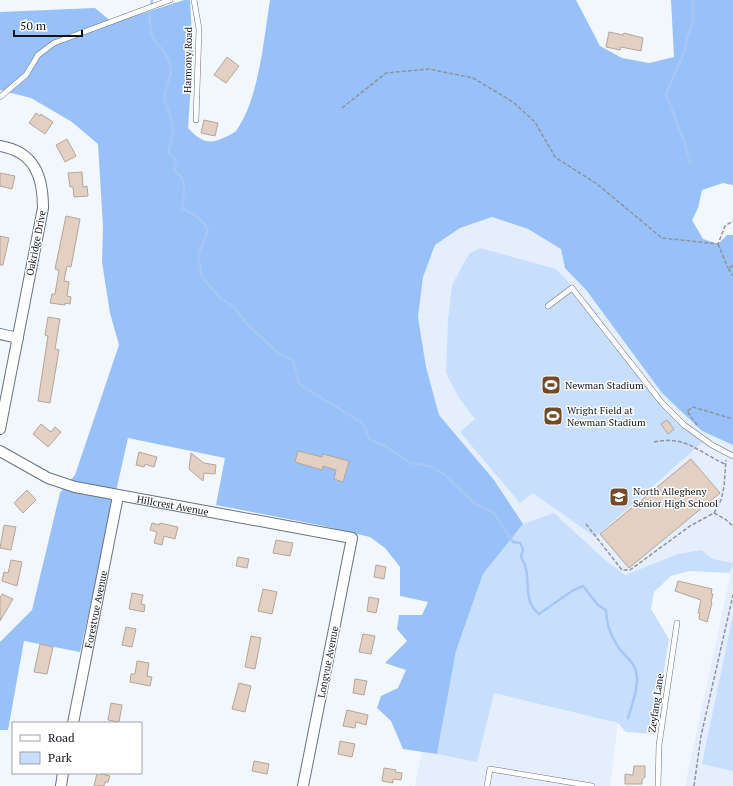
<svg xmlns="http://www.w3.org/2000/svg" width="733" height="786" font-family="'PT Serif',serif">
<rect width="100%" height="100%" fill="#f2f7fe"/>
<!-- built -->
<g fill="#e4eefd">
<path d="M492,217L528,229L561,249L565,268L733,445V786H685L733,563L713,559L700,550L678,554L625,575L604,559L554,513L523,524L494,480L439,415L426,367L418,317L423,277L435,245L460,228Z"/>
<path d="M493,693L618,723L610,786H415L422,751L477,762Z"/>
</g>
<!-- green -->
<g fill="#c7defd">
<path d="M480,248L556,269L590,305L662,403L705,440L595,537L533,493L520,503L460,432L475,419L459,398L446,373L448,320L452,285L469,254Z"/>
<path d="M554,513L604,559L625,575L678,554L701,550L713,559L733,563L730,573L689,571L671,576L654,592L651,609L669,639L654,734L626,732L618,723L494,693L477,762L437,754L456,651L483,574L523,524Z"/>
<path d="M733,615V771L702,764Z"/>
</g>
<!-- forest -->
<path fill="#98c0f9" d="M184,0H190L193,53L188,128C198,139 208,146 223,138C227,136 233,134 236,131C259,100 264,37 270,0H576L600,46L622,58L649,63L674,57L671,0H733V185L723,183L702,190L698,208L692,220L703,239L718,244L727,235H733V445L702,431L662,393L587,291L565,268L561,249L528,229L492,217L460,228L435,245L423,277L418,317L426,367L439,415L494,480L523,524L483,574L456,651L437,754L403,749L391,721L377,708L381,696L398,688L406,670L385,663L407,641L397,629L399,615H422L428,602L400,596V567L385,548L370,537L319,525L216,505L225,458L128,438L80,652L24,641L8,730H0V642L32,610L60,493L75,475L119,345L110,313L102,262L103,227L98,144L72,122L31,98L0,90V12L95,8L113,23Z"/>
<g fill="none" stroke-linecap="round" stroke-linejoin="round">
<!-- stream -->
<g stroke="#a6c7f4" stroke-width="2.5">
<path d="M151,6L152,0"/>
<path d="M150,14C147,47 166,43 171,67C172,74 166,86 165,94C163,108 174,117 173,130C173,139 169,144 169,154L176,160L174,171C189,179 183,193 182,208C193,214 203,219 208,231L198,254L202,277L220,298L234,307L246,323L279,354L293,360L299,384L359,421L365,427L368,437L372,441L384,445L410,463L430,466L445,475L474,503L493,512L513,542L520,543L523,549L521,557C534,577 520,599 539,614L572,591L583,586L598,605L606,610C606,622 610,634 617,645C624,658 637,661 637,679C637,692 632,706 628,718"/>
<path d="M690,164L685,144L666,94L684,53L687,38L693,21V0"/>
</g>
</g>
<!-- building -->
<g fill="#e2d0c2" stroke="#b6a598">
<path d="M609,32L623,35L624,33L643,38L641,51L621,47L620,50L606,47Z"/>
<path d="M227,57L239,66L226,83L214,75Z"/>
<path d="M36,113L40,116L41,114L53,122L45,134L29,123Z"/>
<path d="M204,120L218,123L215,136L201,133Z"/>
<path d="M67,139L76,156L65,162L56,145Z"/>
<path d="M82,172L83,187L87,186L88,196L74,197L73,187H70L68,173Z"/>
<path d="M0,173L15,176L12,189L0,186Z"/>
<path d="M66,216L80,219L71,267L67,266L64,281L69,282L67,296L71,297L70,304L65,303V305L50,303L52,294H55L59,270L55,269Z"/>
<path d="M0,236L9,238L3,265H0Z"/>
<path d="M48,317L60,319L55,349L59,350L50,403L38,401L48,336L45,335Z"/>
<path d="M667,420L674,429L668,434L661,424Z"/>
<path d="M41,424L51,432L55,427L61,432L48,447L33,434Z"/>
<path d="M298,451L322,457L323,454L349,461L343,482L334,479L336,470L323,466L322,470L295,462Z"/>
<path d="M139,452L157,457L154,467L145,464L144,467L136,465Z"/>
<path d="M191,453L204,463L216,465L215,474L204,473L203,481L189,469Z"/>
<path d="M691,459L720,493L629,568L600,534Z"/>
<path d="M27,490L36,500L23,513L14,503Z"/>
<path d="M152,523L159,525L160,523L178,527L175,539L164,536L162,545L154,543L157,532L150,530Z"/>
<path d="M4,525L16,527L11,550L0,548Z"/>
<path d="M276,540L293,543L290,556L273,553Z"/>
<path d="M238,557L249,559L247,568L236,566Z"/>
<path d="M11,560L22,562L17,586L2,581L4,572L8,573Z"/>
<path d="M376,565L386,567L384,579L374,577Z"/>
<path d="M678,581L712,589L711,594H713L711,602L712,603L707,622L699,619L700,613H698L701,600L675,591Z"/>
<path d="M263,589L277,592L272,614L258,611Z"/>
<path d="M132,593L143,595L141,604L145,605L144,612L129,609Z"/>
<path d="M2,594L13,599L0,621V598Z"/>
<path d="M369,597L379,599L376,613L367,611Z"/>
<path d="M126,627L136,629L132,647L122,645Z"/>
<path d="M363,634L375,636L371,654L359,652Z"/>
<path d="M251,636L261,638L255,669L245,667Z"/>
<path d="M40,644L53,647L47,674L34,672Z"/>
<path d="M137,661L149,663L147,676L152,677L150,686L130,682L131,674H135Z"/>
<path d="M355,679L367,681L364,695L353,693Z"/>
<path d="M239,683L251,686L245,712L232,709Z"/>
<path d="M111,703L122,705L119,722L108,720Z"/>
<path d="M347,710L368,715L366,725L356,722L355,728L343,726Z"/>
<path d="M340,741L355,744L352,757L338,754Z"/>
<path d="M254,761L269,764L267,774L252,771Z"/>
<path d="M634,766H645V777L642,780V784H625V774L633,775Z"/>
<path d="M384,768L396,770L395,772L402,773L401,780L393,779V783L382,781Z"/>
<path d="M97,773L110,776L108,782H105L104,786H94Z"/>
</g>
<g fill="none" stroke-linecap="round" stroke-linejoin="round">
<defs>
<g id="service">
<path d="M194,0L199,29L196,120"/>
<path d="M0,97L26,75L38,55L54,43L170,0"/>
<path d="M548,306L572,288L662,403L684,425L712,445L733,456"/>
<path d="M487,786L490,769L592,786"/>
<path d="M658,786L659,745L677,623"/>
</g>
<g id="minor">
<path d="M0,146C35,152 43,177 43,208L0,429"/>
<path d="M0,334L18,338"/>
<path id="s1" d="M0,451L48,478L75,487L352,538L303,786"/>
<path id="s2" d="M73,723L118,496"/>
<path d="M61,786L63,773"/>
</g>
</defs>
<!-- service casing -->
<use href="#service" stroke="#687382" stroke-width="6"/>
<!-- minor casing -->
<use href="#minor" stroke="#687382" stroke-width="12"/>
<!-- path -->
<g stroke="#8e939a" stroke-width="1.5" stroke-dasharray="4 2" stroke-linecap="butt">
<path d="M342,108L386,73L429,69L473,78L513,102L535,122L555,157L597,184L662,238L718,244L725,226L733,221"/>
<path d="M718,244L728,268"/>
<path d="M733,266L728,268L733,276"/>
<path d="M697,425L687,411L693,407L733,419"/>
<path d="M654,442C686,435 698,452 725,464"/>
<path d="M714,513L725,519L733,526"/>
<path d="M586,524L622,570H630L690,526L714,513L721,500L724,487L726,460"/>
<path d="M694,786L701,736L733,595"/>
</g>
<!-- service -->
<use href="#service" stroke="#fff" stroke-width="5"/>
<!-- minor -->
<use href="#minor" stroke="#fff" stroke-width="10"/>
</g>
<!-- icons -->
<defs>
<symbol id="stadium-square" viewBox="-11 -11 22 22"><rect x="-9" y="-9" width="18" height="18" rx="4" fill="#724b29" stroke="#fff"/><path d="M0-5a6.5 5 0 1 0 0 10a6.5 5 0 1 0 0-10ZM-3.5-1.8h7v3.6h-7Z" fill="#fff"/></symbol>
<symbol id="school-square" viewBox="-11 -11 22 22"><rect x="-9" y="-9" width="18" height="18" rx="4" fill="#724b29" stroke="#fff"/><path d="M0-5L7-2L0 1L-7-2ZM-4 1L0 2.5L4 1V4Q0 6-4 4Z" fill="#fff"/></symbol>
</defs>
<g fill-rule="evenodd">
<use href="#stadium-square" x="540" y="374" width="22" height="22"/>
<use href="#stadium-square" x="542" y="405" width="22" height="22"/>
<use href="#school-square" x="608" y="486" width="22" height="22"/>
</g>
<g text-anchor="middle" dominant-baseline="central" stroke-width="3" stroke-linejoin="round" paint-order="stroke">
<!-- street labels -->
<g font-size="10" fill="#11161c" stroke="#fff">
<text transform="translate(188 60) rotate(-89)">Harmony Road</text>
<text transform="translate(36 243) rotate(-79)">Oakridge Drive</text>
<text stroke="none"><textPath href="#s1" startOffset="183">Hillcrest Avenue</textPath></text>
<text stroke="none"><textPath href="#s2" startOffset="116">Forestvue Avenue</textPath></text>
<text transform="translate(328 662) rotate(-79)">Longvue Avenue</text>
<text transform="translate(656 703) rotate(-82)">Zeyfang Lane</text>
</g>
<!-- poi labels -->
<g font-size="10" fill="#11161c" stroke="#fff" text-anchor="start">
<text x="565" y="385">Newman Stadium</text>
<text x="567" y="410">Wright Field at<tspan x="567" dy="12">Newman Stadium</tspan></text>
<text x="633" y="491">North Allegheny<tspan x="633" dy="12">Senior High School</tspan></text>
</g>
</g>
<!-- legend -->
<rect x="12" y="722" width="130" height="52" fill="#ffffff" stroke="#a0a2a4"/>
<rect x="20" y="735" width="20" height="6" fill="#ffffff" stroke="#a0a2a4"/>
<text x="48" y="742" font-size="12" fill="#11161c">Road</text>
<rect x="20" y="752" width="20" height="12" fill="#c7defd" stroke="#a0a2a4"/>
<text x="48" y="762" font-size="12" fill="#11161c">Park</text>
<!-- scale -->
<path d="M14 30v6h68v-6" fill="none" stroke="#11161c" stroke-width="2"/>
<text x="20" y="30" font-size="12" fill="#11161c" stroke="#ffffff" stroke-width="3" paint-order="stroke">50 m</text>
</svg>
